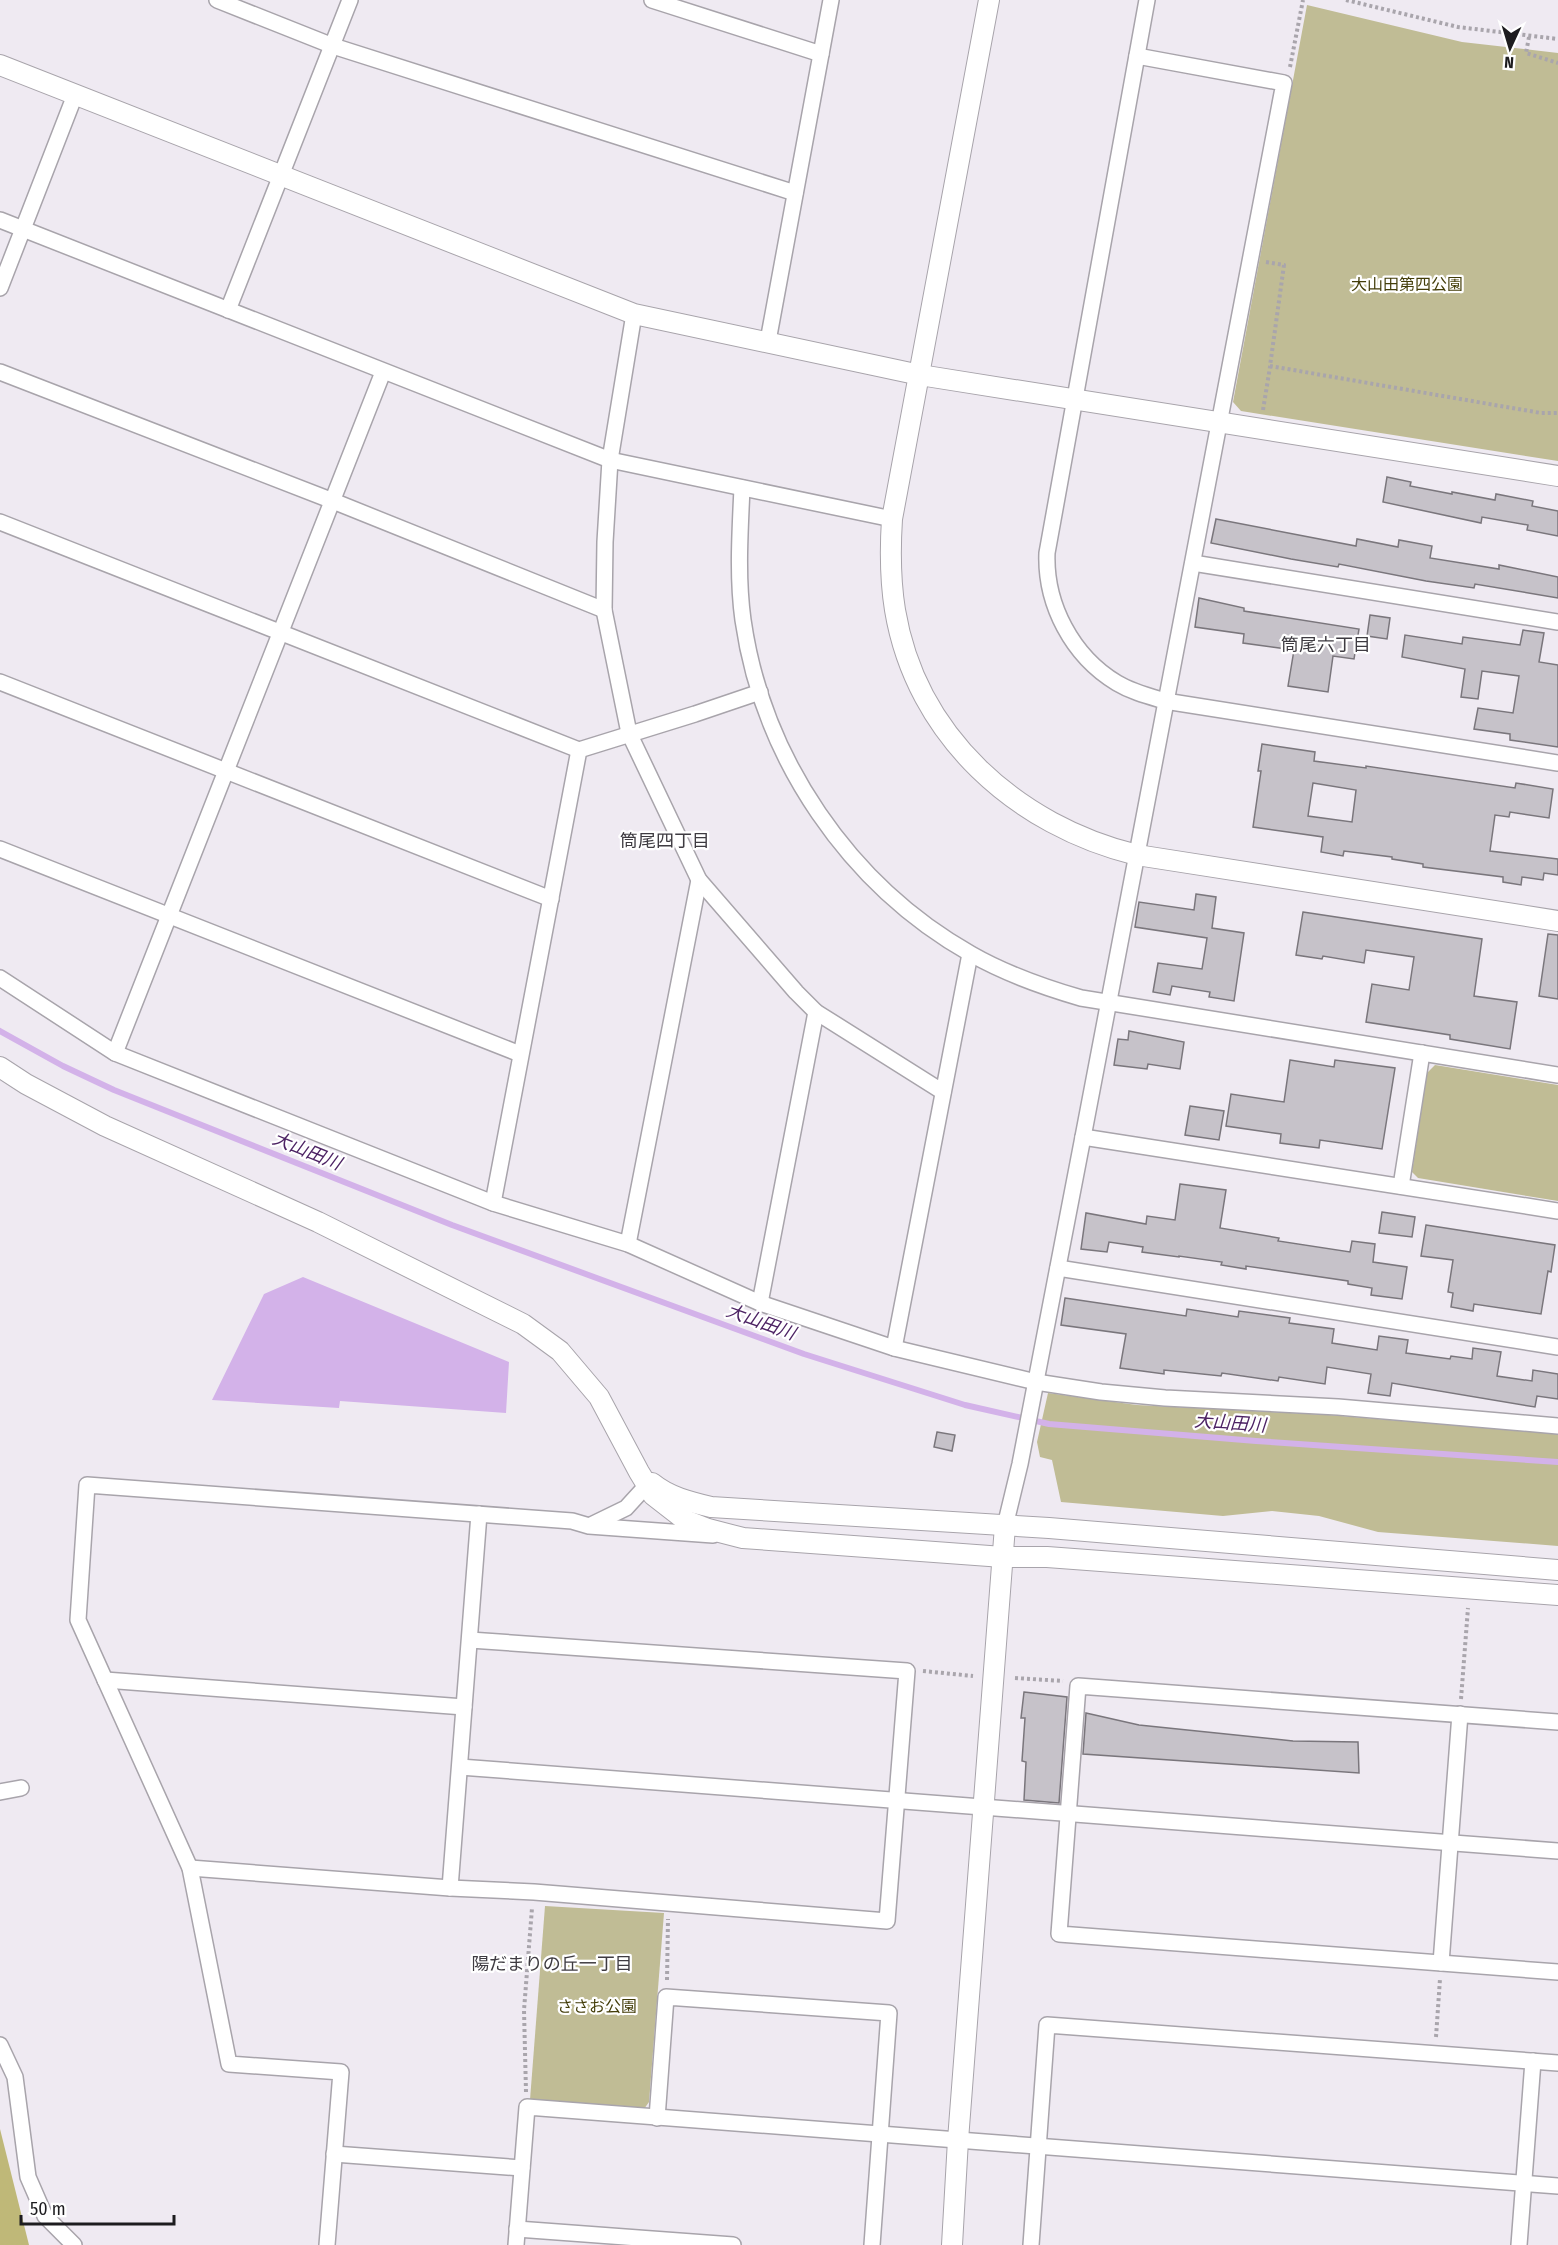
<svg xmlns="http://www.w3.org/2000/svg" width="1558" height="2245" font-family="'Fira Sans Condensed','Noto Sans JP',sans-serif">
<rect width="100%" height="100%" fill="#efeaf2"/>
<!-- green -->
<g fill="#c0bc95">
<path d="M1307,5L1462,42L1558,53V461L1241,411L1233,402Z"/>
<path d="M1435,1065L1558,1085V1201L1418,1178L1412,1172L1427,1073Z"/>
<path d="M1048,1393L1137,1405L1329,1415L1558,1434V1546L1378,1532L1319,1516L1272,1511L1223,1516L1061,1502L1052,1460L1040,1457L1037,1442Z"/>
<path d="M545,1906L664,1913L649,2102L644,2109L530,2100Z"/>
</g>
<!-- forest -->
<path fill="#bfb878" d="M0,2129L29,2245H0Z"/>
<!-- water -->
<path fill="#d3b2e9" d="M303,1277L509,1362L506,1413L340,1401L339,1408L212,1400L264,1294Z"/>
<g fill="none" stroke-linecap="round" stroke-linejoin="round">
<!-- stream -->
<path stroke="#d3b2e9" stroke-width="6" d="M0,1031L63,1066L114,1090L452,1225L804,1354L965,1405L1049,1424L1256,1441L1558,1462"/>
</g>
<!-- building -->
<g fill="#c6c2c9" stroke="#7a767c" stroke-width="1.5" fill-rule="evenodd">
<path d="M1387,477L1411,482L1410,486L1452,494V492L1495,500L1496,494L1533,501L1532,506L1558,511V536L1527,530L1528,525L1482,517L1481,523L1383,502Z"/>
<path d="M1216,519L1356,546L1357,539L1398,547L1399,540L1432,546L1430,558L1499,569V565L1558,577V598L1475,584L1474,588L1426,581L1339,564L1338,567L1291,559L1211,543Z"/>
<path d="M1199,598L1244,608V611L1359,629L1354,659L1333,656L1328,692L1288,686L1294,650L1243,643L1244,634L1195,627Z"/>
<path d="M1370,615L1390,618L1387,639L1367,636Z"/>
<path d="M1523,630L1544,633L1539,662L1558,665V747L1510,740V734L1474,729L1478,708L1513,713L1519,676L1482,671L1478,699L1461,697L1465,669L1402,657L1405,635L1462,644L1463,637L1520,645Z"/>
<path d="M1262,744L1315,752L1314,761L1366,768V766L1515,788L1516,783L1553,789L1549,818L1510,812L1509,817L1495,815L1490,851L1558,859V875L1544,873L1543,880L1522,877L1521,885L1503,882V877L1423,867V864L1392,859V857L1344,851L1343,856L1321,852L1323,837L1253,827L1261,771H1258ZM1313,783L1356,790L1352,822L1308,816Z"/>
<path d="M1196,894L1216,897L1212,928L1244,933L1234,1001L1209,997L1210,992L1172,986L1170,995L1153,992L1158,963L1202,969L1207,938L1135,927L1139,902L1194,910Z"/>
<path d="M1303,912L1482,939L1474,996L1517,1002L1510,1049L1450,1039V1035L1366,1022L1372,984L1409,990L1414,957L1366,950L1364,963L1323,956L1322,959L1296,955Z"/>
<path d="M1548,934L1558,935V999L1539,996Z"/>
<path d="M1129,1031L1184,1042L1180,1069L1148,1064L1147,1069L1114,1065L1118,1039L1128,1040Z"/>
<path d="M1290,1060L1334,1067L1335,1060L1395,1068L1382,1149L1320,1140L1319,1148L1303,1146L1280,1143L1281,1134L1226,1126L1231,1094L1284,1102Z"/>
<path d="M1190,1106L1224,1111L1219,1140L1185,1135Z"/>
<path d="M1180,1184L1226,1190L1220,1228L1279,1238L1278,1241L1350,1252L1352,1241L1375,1244L1373,1262L1407,1267L1402,1299L1371,1295L1372,1288L1348,1284V1281L1246,1266V1269L1221,1265L1222,1262L1179,1256V1257L1142,1252L1143,1247L1109,1242L1107,1252L1081,1249L1086,1213L1146,1224L1147,1216L1175,1220Z"/>
<path d="M1382,1212L1415,1217L1412,1237L1379,1233Z"/>
<path d="M1426,1225L1555,1245L1551,1272L1548,1271L1541,1314L1474,1304L1473,1311L1451,1307L1453,1293L1448,1292L1453,1260L1421,1256Z"/>
<path d="M1065,1298L1186,1316L1187,1309L1238,1317L1239,1311L1290,1318L1289,1323L1334,1329L1332,1343L1377,1350L1379,1336L1408,1340L1406,1353L1450,1359L1451,1356L1472,1359L1473,1348L1501,1352L1497,1376L1532,1381L1533,1370L1558,1374V1399L1537,1396L1535,1407L1392,1383L1390,1396L1368,1393L1371,1374L1327,1367L1325,1384L1279,1377L1278,1381L1222,1373L1221,1376L1164,1370V1374L1120,1368L1126,1334L1061,1325Z"/>
<path d="M937,1432L955,1435L952,1451L934,1447Z"/>
<path d="M1024,1692L1067,1697L1059,1803L1024,1800L1026,1762L1022,1761L1025,1718H1021Z"/>
<path d="M1086,1713L1139,1725L1293,1741L1358,1742L1359,1773L1083,1754Z"/>
</g>
<g fill="none" stroke-linecap="round" stroke-linejoin="round">
<defs>
<g id="minor">
<path d="M217,0L333,46L795,193"/>
<path d="M652,0L821,54"/>
<path d="M1147,0L1047,553C1045,604 1072,656 1117,683C1132,692 1148,696 1165,701L1558,763"/>
<path d="M0,220L610,460L892,519"/>
<path d="M0,288L75,95"/>
<path d="M228,310L350,0"/>
<path d="M634,314L610,460L605,542L604,610L629,733L699,880L796,992L816,1012L943,1092"/>
<path d="M768,341L831,0"/>
<path d="M0,372L333,501L604,610"/>
<path d="M742,488C740,532 737,577 743,620C763,759 849,885 971,954C1006,974 1043,987 1081,998L1558,1075"/>
<path d="M0,522L579,750"/>
<path d="M1193,563L1558,622"/>
<path d="M0,682L551,899"/>
<path d="M0,849L520,1054"/>
<path d="M0,978L115,1053L493,1203L628,1244L760,1303L894,1348L1036,1382L1101,1392L1165,1398L1338,1407L1558,1426"/>
<path d="M115,1053L383,372"/>
<path d="M1083,1137L1558,1211"/>
<path d="M1401,1186L1422,1053"/>
<path d="M493,1203L579,750L695,714L760,692"/>
<path d="M628,1244L699,880"/>
<path d="M1058,1268L1558,1347"/>
<path d="M760,1303L816,1012"/>
<path d="M894,1348L970,954"/>
<path d="M591,1525L626,1508L647,1485"/>
<path d="M1005,1526L1020,1464L1083,1137L1284,83L1137,56"/>
<path d="M105,1680L464,1707"/>
<path d="M1558,1722L1078,1686L1059,1934L1558,1972"/>
<path d="M460,1767L1558,1851"/>
<path d="M0,1792L21,1788"/>
<path d="M190,1868L450,1888L534,1892L887,1921L907,1671L470,1640"/>
<path d="M450,1888L479,1514"/>
<path d="M1441,1963L1460,1714"/>
<path d="M0,2045L15,2077L28,2177L45,2216L74,2245"/>
<path d="M657,2118L666,1997L889,2013L872,2245"/>
<path d="M334,2154L522,2168"/>
<path d="M517,2229L733,2245"/>
<path d="M327,2245L341,2072L229,2064L190,1868L78,1620L87,1485L572,1521L589,1526L713,1535"/>
<path d="M516,2245L527,2107L1558,2186"/>
<path d="M1031,2245L1047,2025L1558,2063"/>
<path d="M1519,2245L1533,2061"/>
</g>
<g id="tertiary">
<path d="M989,0L892,519C890,550 890,579 895,610C916,736 1017,826 1137,855L1558,921"/>
<path d="M0,65L634,314L920,375L1558,476"/>
<path d="M0,1067L26,1084L105,1126L318,1222L523,1324L560,1351L599,1397L639,1472L653,1495L685,1520L708,1529L743,1538L1003,1557H1047L1558,1595"/>
<path d="M652,1483C669,1497 690,1502 711,1507L1049,1528L1558,1570"/>
<path d="M952,2245L958,2140L1005,1526"/>
</g>
</defs>
<!-- minor casing -->
<use href="#minor" stroke="#a8a4ab" stroke-width="18"/>
<!-- tertiary casing -->
<use href="#tertiary" stroke="#a8a4ab" stroke-width="22"/>
<!-- path -->
<g stroke="#a9a5ac" stroke-width="4" stroke-dasharray="3 3" stroke-linecap="butt">
<path d="M1346,0L1458,27L1558,39"/>
<path d="M1529,37L1526,53L1558,63"/>
<path d="M1290,67L1303,0"/>
<path d="M1266,262L1284,265L1270,366L1541,413H1558"/>
<path d="M1263,410L1270,367"/>
<path d="M923,1671L973,1676"/>
<path d="M1015,1678L1063,1681"/>
<path d="M1461,1699L1468,1608"/>
<path d="M667,1980L668,1919"/>
<path d="M1436,2037L1440,1979"/>
<path d="M526,2092L524,2010L532,1908"/>
</g>
<!-- minor -->
<use href="#minor" stroke="#fff" stroke-width="15"/>
<!-- tertiary -->
<use href="#tertiary" stroke="#fff" stroke-width="20"/>
</g>
<g text-anchor="middle" dominant-baseline="central" stroke-width="4.5" stroke-linejoin="round" paint-order="stroke">
<!-- park labels -->
<g font-size="16" fill="#433d09" stroke="#fff">
<text x="1407" y="284">大山田第四公園</text>
<text x="597" y="2006">ささお公園</text>
</g>
<!-- neighbourhood labels -->
<g font-size="18" fill="#3e3b41" stroke="#fff">
<text x="1326" y="645">筒尾六丁目</text>
<text x="665" y="841">筒尾四丁目</text>
<text x="552" y="1964">陽だまりの丘一丁目</text>
</g>
<!-- water labels -->
<g font-size="18" font-style="italic" fill="#4d2364" stroke="#fff">
<text transform="translate(307 1151) rotate(22)">大山田川</text>
<text transform="translate(761 1322) rotate(20)">大山田川</text>
<text transform="translate(1230 1423) rotate(4)">大山田川</text>
</g>
</g>
<!-- north arrow -->
<g transform="translate(1510 48) rotate(184)" stroke="#ffffff" stroke-width="4.5" paint-order="stroke">
<path d="M0-4.5L10 22L0 15L-10 22Z" fill="#1d1c1f"/>
<text y="-9" font-size="16" font-weight="bold" text-anchor="middle" fill="#1d1c1f">N</text>
</g>
<!-- scale -->
<path d="M21 2215v9h153v-9" fill="none" stroke="#1d1c1f" stroke-width="3"/>
<text x="30" y="2215" font-size="18" fill="#1d1c1f" stroke="#ffffff" stroke-width="4.5" paint-order="stroke">50 m</text>
</svg>
